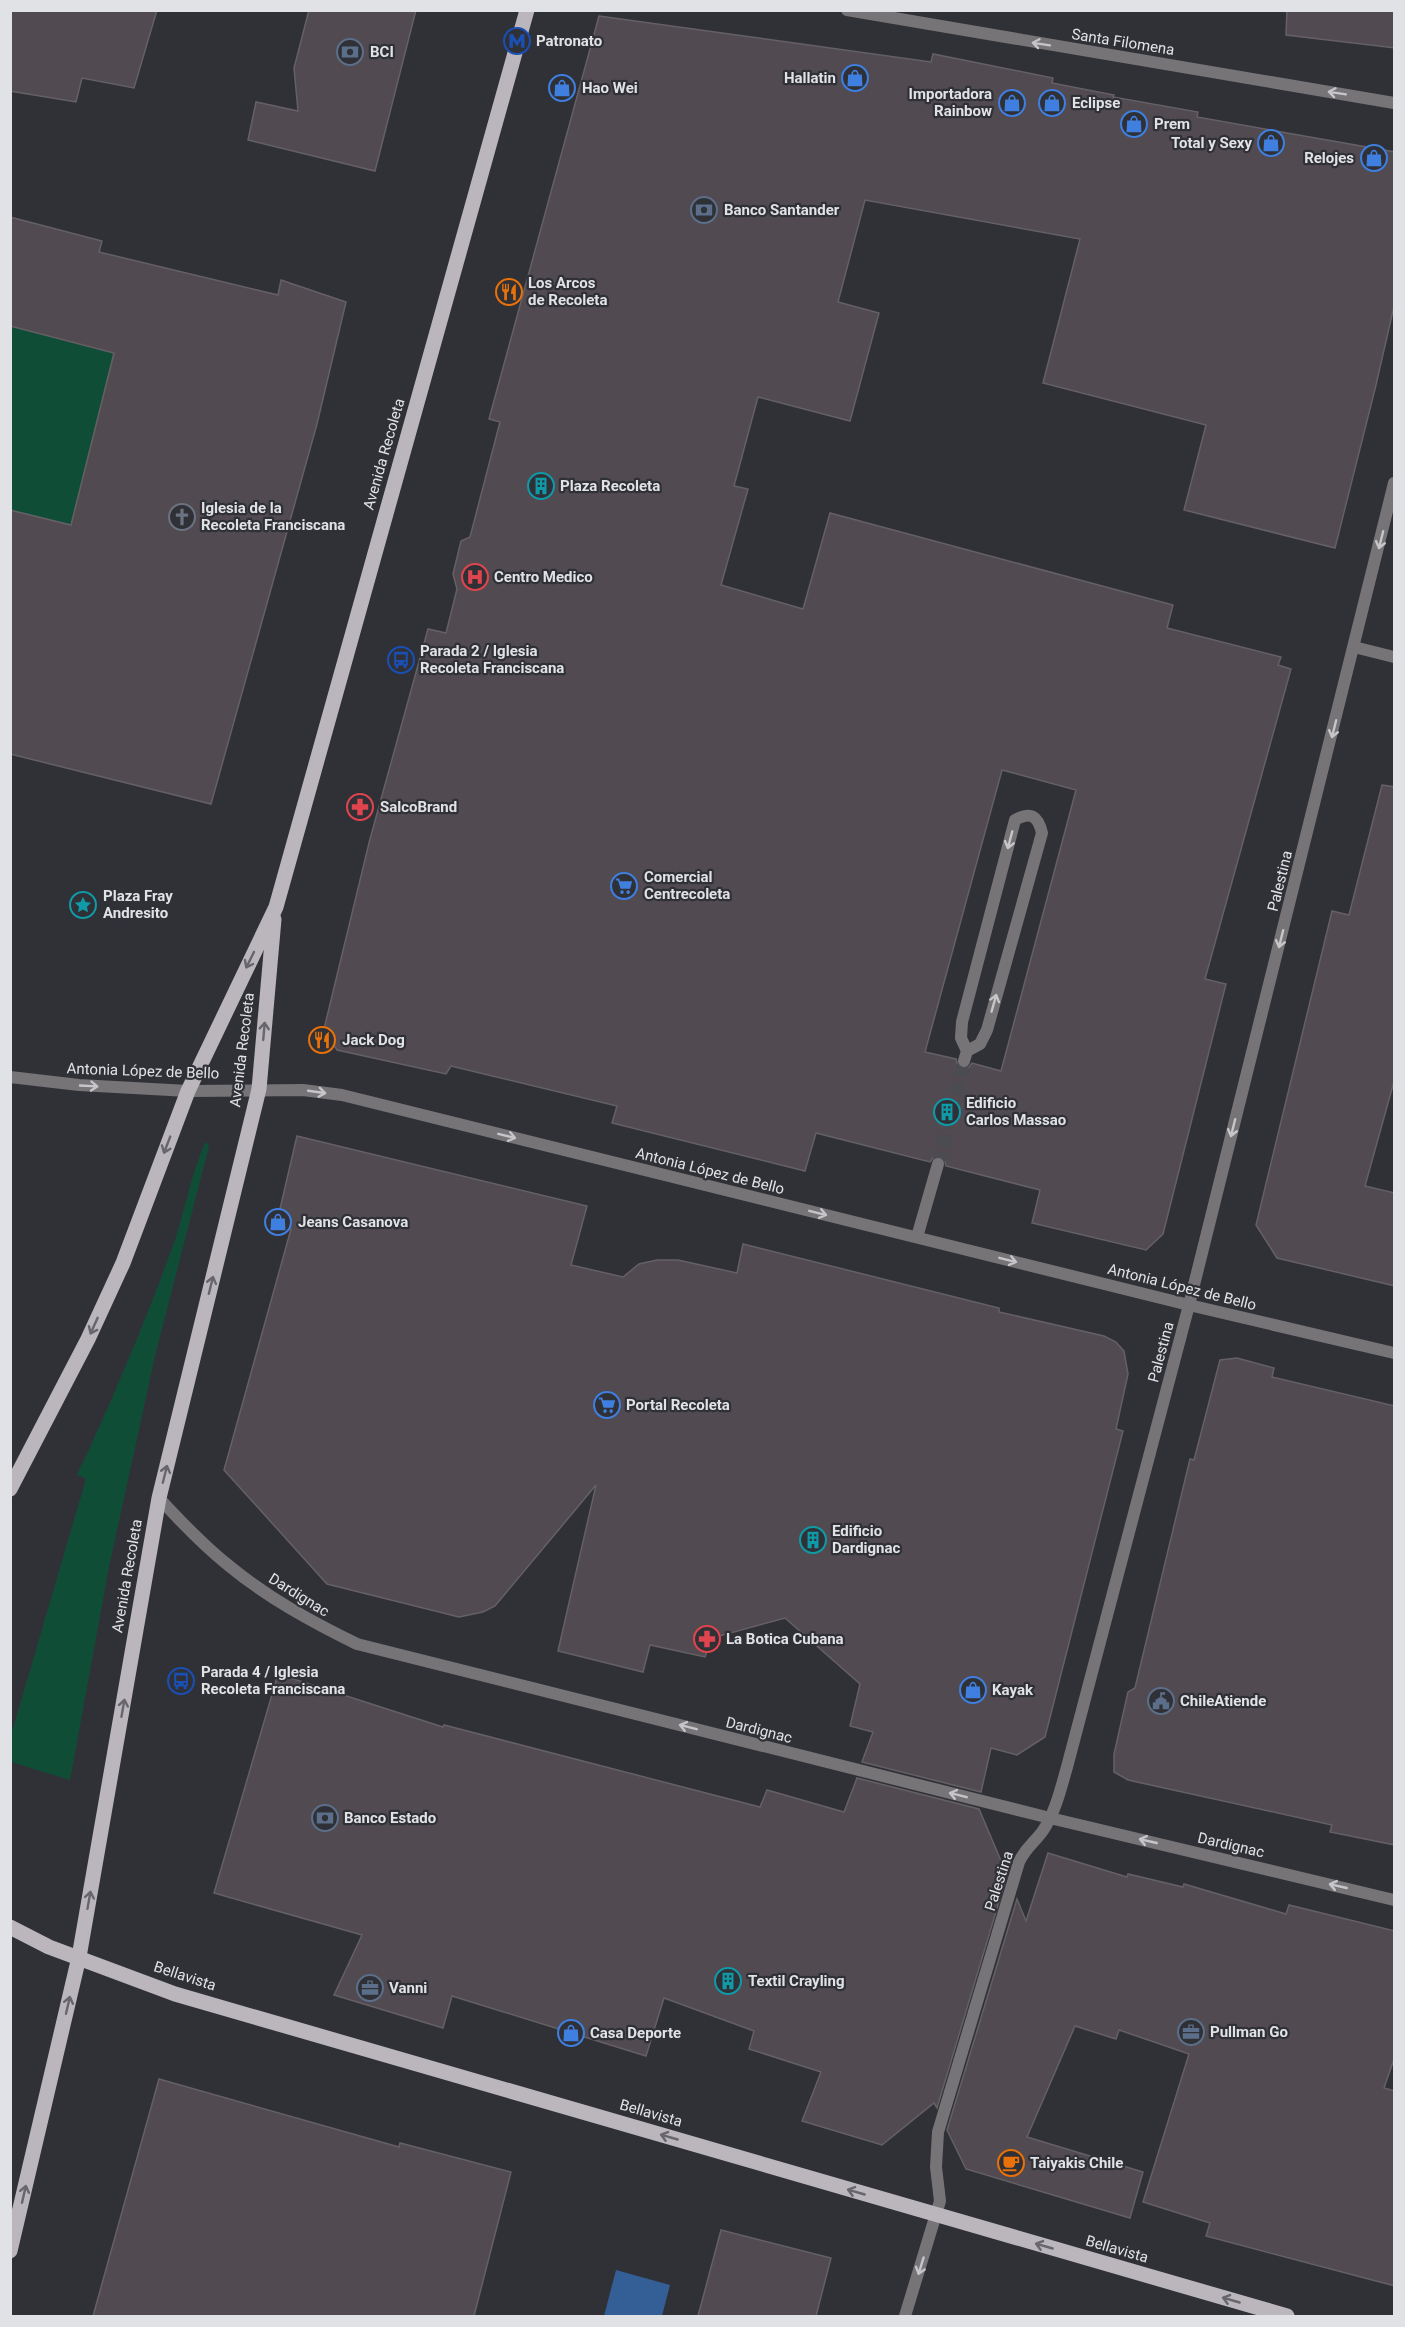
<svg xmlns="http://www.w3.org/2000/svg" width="1405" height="2327" font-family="Roboto,sans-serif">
<rect width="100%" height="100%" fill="#303137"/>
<!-- green -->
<g fill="#104d37">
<path d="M10,326L114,353L71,525L11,510Z"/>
<path d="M205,1143H207L209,1146L155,1356L109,1567L70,1780L11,1762V1735L86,1479L77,1475C113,1399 145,1322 174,1243C185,1210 191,1174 205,1143Z"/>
</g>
<!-- water -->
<path fill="#345e96" d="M616,2270L670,2285L662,2316H604Z"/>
<!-- building -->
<g fill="#514b51" stroke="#656065" stroke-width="1.5" fill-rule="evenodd">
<path d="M10,10H157L134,88L82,78L76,102L10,91Z"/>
<path d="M309,10H416L375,171L248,140L256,102L298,111L294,68Z"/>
<path d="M1287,10H1395V48L1286,35Z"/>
<path d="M599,16L931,62L933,54L1053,78L1052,83L1114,95L1113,97L1198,112L1197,117L1395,152V302L1376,385L1335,548L1184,510L1206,425L1043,383L1080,239L865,200L838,302L879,313L850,421L758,397L734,486L748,489L721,585L803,609L830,513L1173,605L1167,628L1281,657L1278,665L1291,669L1205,979L1226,984L1163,1234L1146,1250L1032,1223L1040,1190L946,1166L944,1159L940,1156L933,1158L930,1162L816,1133L805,1171L612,1123L617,1106L451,1066L446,1074L337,1050L324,1029L370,839L428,629L446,633L457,589L453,574L461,541L470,537L500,422L489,419ZM1002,770L1076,790L1001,1071L972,1063L969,1067L962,1069L958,1066L956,1059L925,1052Z"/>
<path d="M10,217L102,241L99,252L278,295L281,280L346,302L317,424L211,804L10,754V510L71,525L114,353L10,326Z"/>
<path d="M1382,785L1395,787V1078L1365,1186L1395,1193V1286L1277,1258L1256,1225L1332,911L1349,915Z"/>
<path d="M297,1136L587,1206L571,1265L623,1277L639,1264L657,1260H678L737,1273L743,1244L999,1308V1312L1104,1336L1116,1342L1124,1351L1128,1374L1116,1429L1123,1431L1045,1737L1017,1755L991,1748L981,1792L862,1762L873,1732L850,1726L860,1684L785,1618L712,1638L705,1657L650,1645L643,1672L558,1651L596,1485L495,1606L483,1612L459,1617L327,1584L224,1470L291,1229L276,1226Z"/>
<path d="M1237,1358L1274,1368L1272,1377L1395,1406V1845L1330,1832L1332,1825L1128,1780L1114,1772V1754L1128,1692L1135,1688L1190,1459L1194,1460L1220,1360Z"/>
<path d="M278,1674L443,1727L444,1725L760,1807L767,1790L844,1812L857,1778L979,1809L1007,1875L937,2108L934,2103L882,2145L802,2121L821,2072L749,2049L754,2031L664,1998L646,2056L452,1996L443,2028L334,1995L362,1935L214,1893Z"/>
<path d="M1048,1853L1127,1877L1128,1874L1183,1887L1184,1884L1286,1914L1289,1905L1395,1931V2056L1384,2088L1395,2091V2286L1206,2236L1210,2223L1143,2202L1189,2054L1119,2030L1116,2039L1075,2026L1027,2137L1143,2172L1130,2218L966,2169L947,2130L1017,1899L1026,1921Z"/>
<path d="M159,2079L399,2147L400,2143L511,2172L474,2316H93Z"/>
<path d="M721,2230L831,2258L816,2316H698Z"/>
</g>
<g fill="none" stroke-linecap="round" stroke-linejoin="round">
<!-- street-tunnel -->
<path stroke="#4b4c51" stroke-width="12" stroke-dasharray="12 6" stroke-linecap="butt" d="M938,1164L964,1061"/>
<!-- street -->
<g stroke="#767477" stroke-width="12">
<path d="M847,10L1394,103"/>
<path d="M1354,647L1394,657"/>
<path d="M964,1061L967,1051L980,1044L987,1030L1042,833C1038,816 1031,811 1015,820L962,1022L961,1038L967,1051"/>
<path d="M10,1077L79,1085L188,1091L303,1090L342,1095L1189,1305L1394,1353"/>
<path d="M917,1237L938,1164"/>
<path d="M159,1498C181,1522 203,1545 228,1565C268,1598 312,1622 357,1644L1050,1818L1394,1900"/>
<path d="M905,2316L940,2201L936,2167L938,2132L1019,1862C1026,1847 1033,1844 1042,1832C1055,1814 1061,1788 1067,1767L1189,1305L1394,483"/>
</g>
<!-- primary -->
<g stroke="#bab6bc" stroke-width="15">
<path d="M10,1489L88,1339L123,1263L188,1091L276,907L527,10"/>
<path d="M10,1927L49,1947L175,1994L1287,2316"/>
<path d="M10,2251L79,1957L159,1498L259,1089L274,919"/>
</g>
</g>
<!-- one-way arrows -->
<defs><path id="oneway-shaft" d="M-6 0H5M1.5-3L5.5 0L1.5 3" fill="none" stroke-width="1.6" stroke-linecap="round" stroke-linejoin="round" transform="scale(1.5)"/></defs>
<g stroke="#c6c6ca">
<use href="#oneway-shaft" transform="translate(1041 44) rotate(-171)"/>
<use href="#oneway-shaft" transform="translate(1337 93) rotate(-171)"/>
<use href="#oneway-shaft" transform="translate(1381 540) rotate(104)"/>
<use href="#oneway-shaft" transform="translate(1334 729) rotate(104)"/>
<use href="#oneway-shaft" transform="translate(1010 840) rotate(105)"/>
<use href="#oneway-shaft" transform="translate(1281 939) rotate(104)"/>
<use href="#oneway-shaft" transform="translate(994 1003) rotate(-74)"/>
<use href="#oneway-shaft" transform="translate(89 1086) rotate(3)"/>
<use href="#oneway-shaft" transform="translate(317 1092) rotate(8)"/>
<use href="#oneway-shaft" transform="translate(1233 1128) rotate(104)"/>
<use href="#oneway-shaft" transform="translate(507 1136) rotate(14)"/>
<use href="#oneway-shaft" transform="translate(818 1213) rotate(14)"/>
<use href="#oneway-shaft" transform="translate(1008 1260) rotate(14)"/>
<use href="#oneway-shaft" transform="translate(688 1727) rotate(-166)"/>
<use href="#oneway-shaft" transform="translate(958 1795) rotate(-166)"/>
<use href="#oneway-shaft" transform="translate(1148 1841) rotate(-167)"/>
<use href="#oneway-shaft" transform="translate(1338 1886) rotate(-167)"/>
<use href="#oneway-shaft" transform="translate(921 2266) rotate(107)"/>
</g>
<g stroke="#67666c">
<use href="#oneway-shaft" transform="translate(250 960) rotate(116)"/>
<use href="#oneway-shaft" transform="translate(264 1031) rotate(-85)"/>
<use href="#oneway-shaft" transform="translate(167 1145) rotate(111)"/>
<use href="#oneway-shaft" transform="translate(211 1285) rotate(-76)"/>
<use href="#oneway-shaft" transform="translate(94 1326) rotate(114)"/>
<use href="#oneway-shaft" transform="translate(165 1474) rotate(-76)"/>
<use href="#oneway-shaft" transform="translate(123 1708) rotate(-80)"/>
<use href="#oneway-shaft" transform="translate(89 1900) rotate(-80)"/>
<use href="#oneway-shaft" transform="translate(68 2005) rotate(-77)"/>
<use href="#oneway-shaft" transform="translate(669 2137) rotate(-164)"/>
<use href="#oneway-shaft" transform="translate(856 2192) rotate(-164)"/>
<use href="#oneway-shaft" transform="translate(24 2194) rotate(-77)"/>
<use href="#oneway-shaft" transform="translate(1044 2246) rotate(-164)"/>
<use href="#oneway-shaft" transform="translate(1231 2300) rotate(-164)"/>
</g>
<!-- icons -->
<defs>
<symbol id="metro-ring" viewBox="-11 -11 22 22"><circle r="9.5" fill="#303137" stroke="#1a4fb4" stroke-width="1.5"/><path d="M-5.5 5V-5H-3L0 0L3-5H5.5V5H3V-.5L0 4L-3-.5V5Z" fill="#1a4fb4"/></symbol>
<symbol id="bank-ring" viewBox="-11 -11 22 22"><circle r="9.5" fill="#303137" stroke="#5c6f8a" stroke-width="1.5"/><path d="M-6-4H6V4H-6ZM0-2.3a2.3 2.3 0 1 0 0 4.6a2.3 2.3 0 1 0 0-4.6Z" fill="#5c6f8a"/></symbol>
<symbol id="shop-ring" viewBox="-11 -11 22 22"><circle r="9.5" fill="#303137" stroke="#3f7fe0" stroke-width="1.5"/><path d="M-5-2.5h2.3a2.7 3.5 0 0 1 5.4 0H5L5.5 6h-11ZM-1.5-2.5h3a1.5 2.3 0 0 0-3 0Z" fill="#3f7fe0"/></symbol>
<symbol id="restaurant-ring" viewBox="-11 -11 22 22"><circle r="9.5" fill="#303137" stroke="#e8710a" stroke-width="1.5"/><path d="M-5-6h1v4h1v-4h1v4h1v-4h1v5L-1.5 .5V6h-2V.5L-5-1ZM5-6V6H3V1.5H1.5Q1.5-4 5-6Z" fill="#e8710a"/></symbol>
<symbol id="building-ring" viewBox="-11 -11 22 22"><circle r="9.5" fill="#303137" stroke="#0f9aa8" stroke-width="1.5"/><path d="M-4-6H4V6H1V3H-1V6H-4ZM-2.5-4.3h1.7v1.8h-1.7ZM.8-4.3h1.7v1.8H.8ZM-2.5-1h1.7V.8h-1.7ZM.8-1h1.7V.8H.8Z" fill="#0f9aa8"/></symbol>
<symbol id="church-ring" viewBox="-11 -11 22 22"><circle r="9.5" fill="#303137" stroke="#6b7280" stroke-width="1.5"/><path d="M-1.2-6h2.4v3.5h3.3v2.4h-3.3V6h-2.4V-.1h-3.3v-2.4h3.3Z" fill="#6b7280"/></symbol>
<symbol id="hospital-ring" viewBox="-11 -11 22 22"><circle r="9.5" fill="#303137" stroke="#e0444e" stroke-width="1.5"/><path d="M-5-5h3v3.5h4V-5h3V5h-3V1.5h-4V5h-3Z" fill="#e0444e"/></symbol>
<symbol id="bus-ring" viewBox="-11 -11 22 22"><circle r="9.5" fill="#303137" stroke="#1a4fb4" stroke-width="1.5"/><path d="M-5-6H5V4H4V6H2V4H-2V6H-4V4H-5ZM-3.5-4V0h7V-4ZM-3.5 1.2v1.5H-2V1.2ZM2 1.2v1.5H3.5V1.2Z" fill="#1a4fb4"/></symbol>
<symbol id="pharmacy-ring" viewBox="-11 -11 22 22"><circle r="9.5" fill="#303137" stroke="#e0444e" stroke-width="1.5"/><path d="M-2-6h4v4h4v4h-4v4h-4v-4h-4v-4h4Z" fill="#e0444e"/></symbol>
<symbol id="supermarket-ring" viewBox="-11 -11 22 22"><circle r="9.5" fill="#303137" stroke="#3f7fe0" stroke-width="1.5"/><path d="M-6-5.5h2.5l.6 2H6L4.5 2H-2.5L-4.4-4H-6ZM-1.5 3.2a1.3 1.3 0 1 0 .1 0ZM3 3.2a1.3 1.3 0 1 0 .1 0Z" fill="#3f7fe0"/></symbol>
<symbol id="sight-ring" viewBox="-11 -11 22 22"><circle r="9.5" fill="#303137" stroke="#0f9aa8" stroke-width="1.5"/><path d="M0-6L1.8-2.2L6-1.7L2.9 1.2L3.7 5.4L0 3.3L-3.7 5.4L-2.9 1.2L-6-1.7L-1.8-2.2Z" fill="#0f9aa8"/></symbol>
<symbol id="civic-ring" viewBox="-11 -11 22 22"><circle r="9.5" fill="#303137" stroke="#5c6f8a" stroke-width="1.5"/><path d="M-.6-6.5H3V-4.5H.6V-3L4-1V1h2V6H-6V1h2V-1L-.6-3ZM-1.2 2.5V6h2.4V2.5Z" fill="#5c6f8a"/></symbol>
<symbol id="office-ring" viewBox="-11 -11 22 22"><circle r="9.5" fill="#303137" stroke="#5c6f8a" stroke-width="1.5"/><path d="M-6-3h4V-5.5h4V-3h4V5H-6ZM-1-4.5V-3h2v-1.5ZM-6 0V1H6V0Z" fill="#5c6f8a"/></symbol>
<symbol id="cafe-ring" viewBox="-11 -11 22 22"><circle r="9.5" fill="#303137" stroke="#e8710a" stroke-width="1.5"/><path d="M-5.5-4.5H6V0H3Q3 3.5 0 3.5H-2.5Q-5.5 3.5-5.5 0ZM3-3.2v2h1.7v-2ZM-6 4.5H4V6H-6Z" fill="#e8710a"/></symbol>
</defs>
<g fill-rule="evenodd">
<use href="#metro-ring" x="502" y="26" width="30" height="30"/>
<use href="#bank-ring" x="335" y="37" width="30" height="30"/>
<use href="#shop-ring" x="840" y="63" width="30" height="30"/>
<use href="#shop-ring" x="547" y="73" width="30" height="30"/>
<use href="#shop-ring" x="997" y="88" width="30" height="30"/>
<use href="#shop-ring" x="1037" y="88" width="30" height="30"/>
<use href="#shop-ring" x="1119" y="109" width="30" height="30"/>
<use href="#shop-ring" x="1256" y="128" width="30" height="30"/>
<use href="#shop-ring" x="1359" y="143" width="30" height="30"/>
<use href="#bank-ring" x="689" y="195" width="30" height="30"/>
<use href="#restaurant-ring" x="494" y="277" width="30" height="30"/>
<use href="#building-ring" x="526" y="471" width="30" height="30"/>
<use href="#church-ring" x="167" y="502" width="30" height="30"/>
<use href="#hospital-ring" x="460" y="562" width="30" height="30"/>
<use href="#bus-ring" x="386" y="645" width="30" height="30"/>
<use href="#pharmacy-ring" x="345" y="792" width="30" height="30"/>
<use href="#supermarket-ring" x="609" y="871" width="30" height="30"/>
<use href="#sight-ring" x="68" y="890" width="30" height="30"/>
<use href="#restaurant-ring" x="307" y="1025" width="30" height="30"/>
<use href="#building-ring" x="932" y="1097" width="30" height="30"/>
<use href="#shop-ring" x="263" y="1207" width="30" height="30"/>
<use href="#supermarket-ring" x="592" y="1390" width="30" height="30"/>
<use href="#building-ring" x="798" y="1525" width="30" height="30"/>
<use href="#pharmacy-ring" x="692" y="1624" width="30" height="30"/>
<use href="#bus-ring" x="166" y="1666" width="30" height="30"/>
<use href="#shop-ring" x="958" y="1675" width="30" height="30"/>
<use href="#civic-ring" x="1146" y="1686" width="30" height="30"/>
<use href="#bank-ring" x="310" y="1803" width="30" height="30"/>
<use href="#building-ring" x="713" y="1966" width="30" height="30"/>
<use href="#office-ring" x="355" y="1973" width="30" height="30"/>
<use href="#office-ring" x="1176" y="2017" width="30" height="30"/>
<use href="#shop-ring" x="556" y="2018" width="30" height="30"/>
<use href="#cafe-ring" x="996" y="2148" width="30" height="30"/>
</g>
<g text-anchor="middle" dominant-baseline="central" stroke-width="4.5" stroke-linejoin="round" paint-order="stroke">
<!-- poi labels -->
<g font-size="15" font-weight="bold" fill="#e1e2e6" stroke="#303137" text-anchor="start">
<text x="536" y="41">Patronato</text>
<text x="370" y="52">BCI</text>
<text x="836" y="78" text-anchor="end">Hallatin</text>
<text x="582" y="88">Hao Wei</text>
<text x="992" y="94" text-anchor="end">Importadora<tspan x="992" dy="17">Rainbow</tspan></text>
<text x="1072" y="103">Eclipse</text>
<text x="1154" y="124">Prem</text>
<text x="1252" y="143" text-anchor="end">Total y Sexy</text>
<text x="1354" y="158" text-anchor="end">Relojes</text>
<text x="724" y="210">Banco Santander</text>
<text x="528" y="283">Los Arcos<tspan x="528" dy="17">de Recoleta</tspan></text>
<text x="560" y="486">Plaza Recoleta</text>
<text x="201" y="508">Iglesia de la<tspan x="201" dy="17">Recoleta Franciscana</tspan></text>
<text x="494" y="577">Centro Medico</text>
<text x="420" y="651">Parada 2 / Iglesia<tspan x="420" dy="17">Recoleta Franciscana</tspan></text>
<text x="380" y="807">SalcoBrand</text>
<text x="644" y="877">Comercial<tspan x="644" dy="17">Centrecoleta</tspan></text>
<text x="103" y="896">Plaza Fray<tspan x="103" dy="17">Andresito</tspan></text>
<text x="342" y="1040">Jack Dog</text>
<text x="966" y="1103">Edificio<tspan x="966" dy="17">Carlos Massao</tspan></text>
<text x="298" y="1222">Jeans Casanova</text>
<text x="626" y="1405">Portal Recoleta</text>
<text x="832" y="1531">Edificio<tspan x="832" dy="17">Dardignac</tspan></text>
<text x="726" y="1639">La Botica Cubana</text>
<text x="201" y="1672">Parada 4 / Iglesia<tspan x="201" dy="17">Recoleta Franciscana</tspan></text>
<text x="992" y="1690">Kayak</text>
<text x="1180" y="1701">ChileAtiende</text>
<text x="344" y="1818">Banco Estado</text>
<text x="748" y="1981">Textil Crayling</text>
<text x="389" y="1988">Vanni</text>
<text x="1210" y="2032">Pullman Go</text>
<text x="590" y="2033">Casa Deporte</text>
<text x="1030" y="2163">Taiyakis Chile</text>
</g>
<!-- street labels -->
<g font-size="15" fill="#e1e2e6" stroke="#303137">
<text transform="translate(1123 42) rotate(9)">Santa Filomena</text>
<text transform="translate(384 454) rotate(-74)">Avenida Recoleta</text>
<text transform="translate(1280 881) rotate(-76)">Palestina</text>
<text transform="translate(242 1050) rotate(-83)">Avenida Recoleta</text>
<text transform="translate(143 1071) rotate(2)">Antonia López de Bello</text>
<text transform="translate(710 1171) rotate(14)">Antonia López de Bello</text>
<text transform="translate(1182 1287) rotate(14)">Antonia López de Bello</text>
<text transform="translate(1161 1352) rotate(-75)">Palestina</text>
<text transform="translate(127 1576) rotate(-80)">Avenida Recoleta</text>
<text transform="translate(299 1595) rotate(32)">Dardignac</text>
<text transform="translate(759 1730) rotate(14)">Dardignac</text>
<text transform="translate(1231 1845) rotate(13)">Dardignac</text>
<text transform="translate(999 1881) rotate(-72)">Palestina</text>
<text transform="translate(185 1976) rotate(18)">Bellavista</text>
<text transform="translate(651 2113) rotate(16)">Bellavista</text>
<text transform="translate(1117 2249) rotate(16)">Bellavista</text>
</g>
</g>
<!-- border -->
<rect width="1405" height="2327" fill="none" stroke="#e1e2e6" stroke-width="24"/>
</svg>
